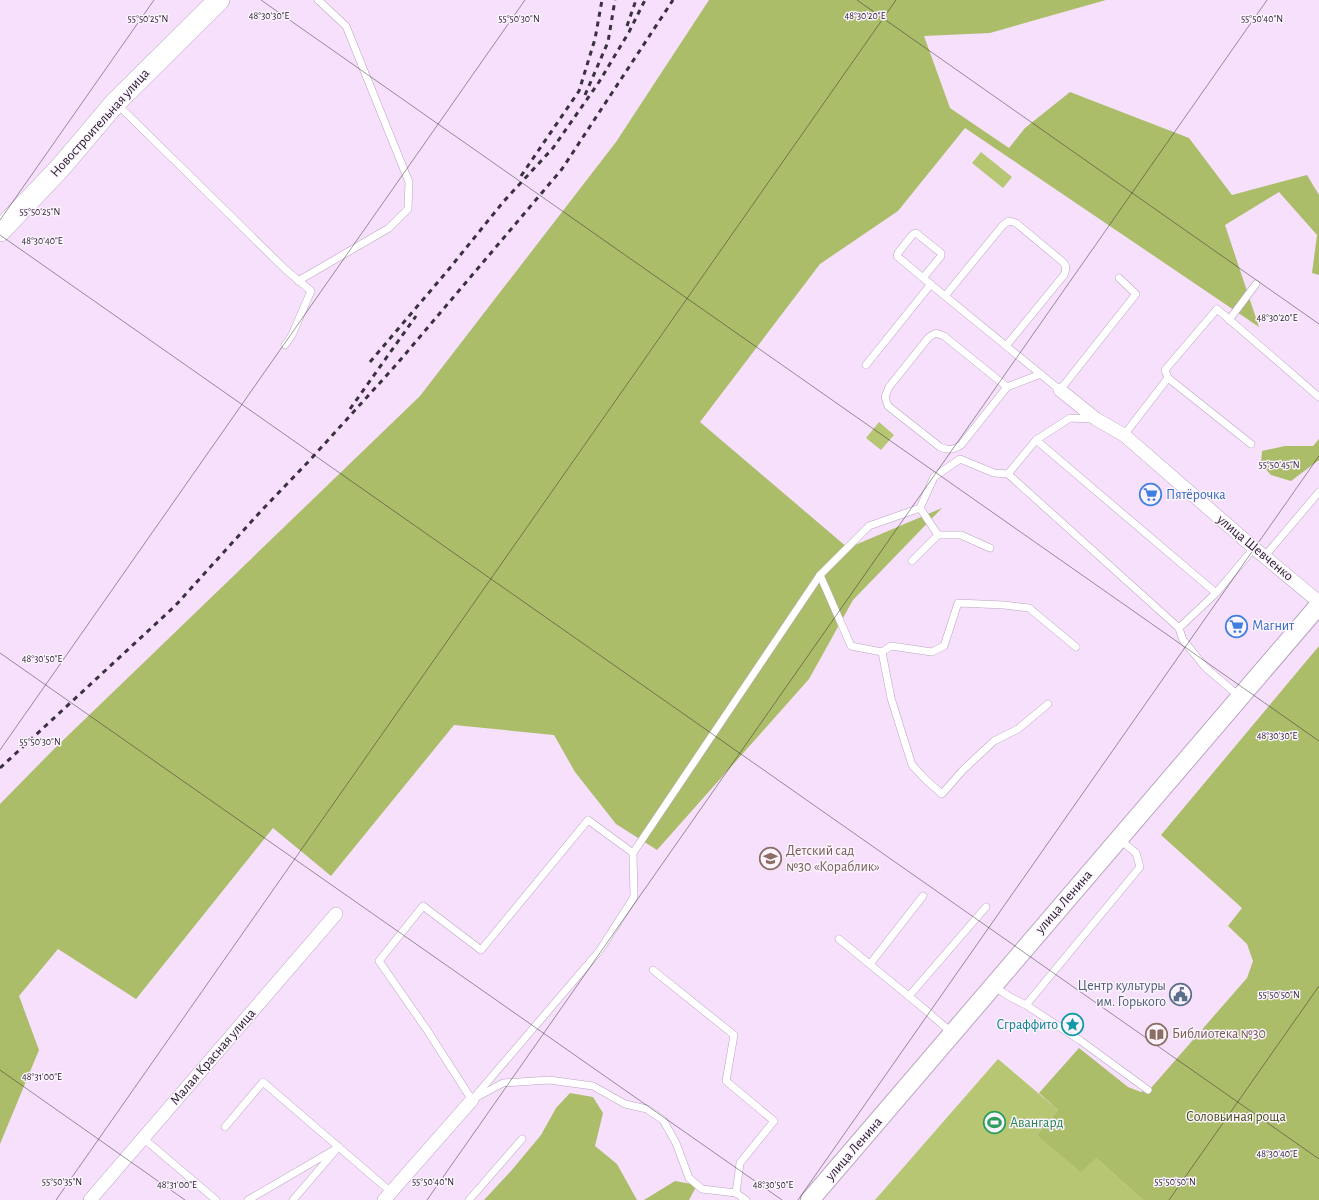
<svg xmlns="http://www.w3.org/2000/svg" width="1319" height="1200" font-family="'Alegreya Sans',sans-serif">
<rect width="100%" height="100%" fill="#f6e0fc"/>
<!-- green -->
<g fill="#b6c673">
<path d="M981,152L1012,177L1003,188L972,163Z"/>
<path d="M879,422L894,435L881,450L866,438Z"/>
<path d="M998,1059L1058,1110L1037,1135L1096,1158L1143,1200H875Z"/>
</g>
<!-- forest -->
<g fill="#acbd69">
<path d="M709,0H1106L990,33L924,36L950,108L1009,148L1025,128L1070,92L1189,138L1232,195L1307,175L1319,195V275L1312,273L1317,235L1279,192L1225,225L1259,327L965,128L898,211L820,264L700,422L848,548L942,508L853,600L809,679L657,850L616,824L575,772L554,735L454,725L331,876L273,828L136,999L58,949L19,996L39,1050L0,1144V804L55,748L420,396L616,142Z"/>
<path d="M1319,439V460L1291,481L1271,475L1261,464L1262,451L1285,446H1313Z"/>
<path d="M1319,646V1200H1143L1096,1158L1081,1172L1037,1135L1058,1110L1039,1093L1079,1048L1128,1087L1141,1092L1151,1088L1247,978L1253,961L1247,944L1228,926L1242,908L1161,835Z"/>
<path d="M570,1093L593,1097L603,1113L595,1146L617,1164L637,1200H484L511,1171L541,1135L556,1108Z"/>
<path d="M675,1181L697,1185L689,1200H644Z"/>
</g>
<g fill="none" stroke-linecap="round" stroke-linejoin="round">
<defs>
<g id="lane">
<path d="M117,104L285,269L311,291L292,335L285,345"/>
<path d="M923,278L897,256L898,253L913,234L916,233L941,253V256L923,278L1060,390L1136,294L1119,278"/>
<path d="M298,281L389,228L408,209L409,182L346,26L318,0"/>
<path d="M945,296L1003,225L1009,221L1016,223L1063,262C1067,266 1066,270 1064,275L1006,346"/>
<path d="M1229,320L1256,284"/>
<path d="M866,365L931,284"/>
<path d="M1007,387L944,336L936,333L929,337L889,387L885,397L888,406L940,447C948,451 954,450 961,445L1007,387L1041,374"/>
<path d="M1124,435L1168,378"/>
<path d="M1036,440L1070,418L1094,419"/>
<path d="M1251,444L1168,378L1165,370L1217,309L1319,397"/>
<path d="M1008,474L1036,440L1216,593L1254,548"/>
<path d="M920,508L938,535"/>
<path d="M1264,557L1319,492"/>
<path d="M912,561L938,535H961L990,548"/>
<path d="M820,575L851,646L882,652L891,698L912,765L926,780L942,794L963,770L994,741L1018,729L1048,704"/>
<path d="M1179,628L1216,593"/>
<path d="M882,652L891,646L932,652L944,646L958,603L1004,605L1029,608L1076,647"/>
<path d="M839,939L928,1012L952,1033"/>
<path d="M870,964L923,896"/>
<path d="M653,970L734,1035L726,1081L774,1121L740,1163L736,1193"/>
<path d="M993,986L1010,997L1026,1005L1140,867L1136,853L1119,839"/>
<path d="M909,996L986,907"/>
<path d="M1026,1005L1081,1041L1148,1090"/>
<path d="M475,1098L503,1083L549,1080L593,1086L625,1104L647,1109L663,1120L676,1143L689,1178L702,1189L736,1193L746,1200"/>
<path d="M472,1100L600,950L634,897L633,853L820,575L869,526L920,508L934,477L960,459L994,473L1008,474L1179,628L1183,640L1205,667L1240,697"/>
<path d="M472,1100L427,1030L379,961L423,906L481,950L588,820L633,853"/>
<path d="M225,1127L263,1082L391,1192"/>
<path d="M143,1138L216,1200"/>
<path d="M248,1200L339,1147"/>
<path d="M293,1200L335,1151"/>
<path d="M469,1200L522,1139"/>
</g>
<g id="street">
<path d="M1060,390L1096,419L1124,435L1254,548L1319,602"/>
<path d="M90,1200L336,914"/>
<path d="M384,1200L472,1100"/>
</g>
<path id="secondary" d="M810,1200L1319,605"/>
<path id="primary" d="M0,231L60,168L115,103L219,0"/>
</defs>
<!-- lane casing -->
<use href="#lane" stroke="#baa5c0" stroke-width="8"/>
<!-- street casing -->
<use href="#street" stroke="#baa5c0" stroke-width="14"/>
<!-- secondary casing -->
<use href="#secondary" stroke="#baa5c0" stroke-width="20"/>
<!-- primary casing -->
<use href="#primary" stroke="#baa5c0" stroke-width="22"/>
<!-- lane -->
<use href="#lane" stroke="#fff" stroke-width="7"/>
<!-- street -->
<use href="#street" stroke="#fff" stroke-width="13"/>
<!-- secondary -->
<use href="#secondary" stroke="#fff" stroke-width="18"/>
<!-- primary -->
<use href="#primary" stroke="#fff" stroke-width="21"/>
<!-- rail -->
<g stroke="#39313d" stroke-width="3" stroke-dasharray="5 5" stroke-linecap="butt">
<path d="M627,26L636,0"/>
<path d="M585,95L608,42L615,0"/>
<path d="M521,176L579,91L595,39L602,0"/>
<path d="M370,362L449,269L504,201L553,148L599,82L629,32L645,0"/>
<path d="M350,409L416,316"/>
<path d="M0,768L175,606L261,511L309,461L396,365L562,169L673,0"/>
</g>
</g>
<!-- ticks -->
<path fill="none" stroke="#231c26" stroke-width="1" stroke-opacity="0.45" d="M261,0L1319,741M857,0L1319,324M0,220L154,0M0,235L1319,1159M0,653L782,1200M0,750L525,0M0,1070L185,1200M56,1200L896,0M427,1200L1267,0M798,1200L1319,456M1169,1200L1319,986"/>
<!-- icons -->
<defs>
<symbol id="supermarket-ring" viewBox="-11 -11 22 22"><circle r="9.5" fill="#fbf3fe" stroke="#3f7fe0" stroke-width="1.5"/><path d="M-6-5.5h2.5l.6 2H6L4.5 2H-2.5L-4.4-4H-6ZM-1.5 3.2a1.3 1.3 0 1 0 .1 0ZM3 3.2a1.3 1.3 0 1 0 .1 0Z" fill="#3f7fe0"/></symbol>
<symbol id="school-ring" viewBox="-11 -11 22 22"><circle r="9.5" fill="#fbf3fe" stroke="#8d6e63" stroke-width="1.5"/><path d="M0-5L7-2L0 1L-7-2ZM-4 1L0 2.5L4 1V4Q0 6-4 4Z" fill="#8d6e63"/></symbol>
<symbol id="civic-ring" viewBox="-11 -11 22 22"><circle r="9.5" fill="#fbf3fe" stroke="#5c6f8a" stroke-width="1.5"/><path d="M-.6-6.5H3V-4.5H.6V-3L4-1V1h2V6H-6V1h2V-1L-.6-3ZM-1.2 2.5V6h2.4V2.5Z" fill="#5c6f8a"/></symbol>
<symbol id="sight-ring" viewBox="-11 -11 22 22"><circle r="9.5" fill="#fbf3fe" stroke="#0f9aa8" stroke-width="1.5"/><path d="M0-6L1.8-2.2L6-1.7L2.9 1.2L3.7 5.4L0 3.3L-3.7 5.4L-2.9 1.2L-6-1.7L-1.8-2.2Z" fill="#0f9aa8"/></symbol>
<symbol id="library-ring" viewBox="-11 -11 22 22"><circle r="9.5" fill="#fbf3fe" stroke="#8d6e63" stroke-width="1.5"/><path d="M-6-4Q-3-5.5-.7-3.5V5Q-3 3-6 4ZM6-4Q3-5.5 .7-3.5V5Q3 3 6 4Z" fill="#8d6e63"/></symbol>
<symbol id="stadium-ring" viewBox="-11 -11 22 22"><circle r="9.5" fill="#fbf3fe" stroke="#2e9e5b" stroke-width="1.5"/><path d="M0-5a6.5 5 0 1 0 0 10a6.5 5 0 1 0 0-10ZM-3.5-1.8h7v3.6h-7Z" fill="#2e9e5b"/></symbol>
</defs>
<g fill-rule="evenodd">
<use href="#supermarket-ring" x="1138" y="482" width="25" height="25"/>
<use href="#supermarket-ring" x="1224" y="614" width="25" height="25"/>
<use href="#school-ring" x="758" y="846" width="25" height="25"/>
<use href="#civic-ring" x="1168" y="982" width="25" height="25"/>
<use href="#sight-ring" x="1060" y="1012" width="25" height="25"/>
<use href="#library-ring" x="1144" y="1022" width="25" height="25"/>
<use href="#stadium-ring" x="982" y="1110" width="25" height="25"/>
</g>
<g text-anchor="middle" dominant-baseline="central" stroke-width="3" stroke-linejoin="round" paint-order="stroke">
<!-- street labels -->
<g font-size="14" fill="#231c26" stroke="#fbf3fe">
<text transform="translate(100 123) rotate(-48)">Новостроительная улица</text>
<text transform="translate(1255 548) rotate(40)">улица Шевченко</text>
<text transform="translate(1064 902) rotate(-49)">улица Ленина</text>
<text transform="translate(213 1057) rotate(-49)">Малая Красная улица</text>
<text transform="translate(854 1149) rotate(-49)">улица Ленина</text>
</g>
<!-- shop labels -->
<g font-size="14" fill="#366cbe" stroke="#fbf3fe" text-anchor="start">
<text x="1166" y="495">Пятёрочка</text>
<text x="1252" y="626">Магнит</text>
</g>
<!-- education labels -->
<g font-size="14" fill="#785e54" stroke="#fbf3fe" text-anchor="start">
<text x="786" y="851">Детский сад<tspan x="786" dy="16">№30 «Кораблик»</tspan></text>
<text x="1172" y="1034">Библиотека №30</text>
</g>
<!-- service labels -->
<g font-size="14" fill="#4e5e75" stroke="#fbf3fe" text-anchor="end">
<text x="1166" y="986">Центр культуры<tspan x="1166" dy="16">им. Горького</tspan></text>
</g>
<!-- culture labels -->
<g font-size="14" fill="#0d838f" stroke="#fbf3fe" text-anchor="end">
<text x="1058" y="1025">Сграффито</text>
</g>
<!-- park labels -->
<g font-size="14" fill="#454e11" stroke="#fbf3fe">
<text x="1236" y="1117">Соловьиная роща</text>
</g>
<!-- leisure labels -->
<g font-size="14" fill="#27864d" stroke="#fbf3fe" text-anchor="start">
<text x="1010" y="1123">Авангард</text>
</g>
</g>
<g font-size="10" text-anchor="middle" fill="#231c26" stroke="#fbf3fe" stroke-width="3" stroke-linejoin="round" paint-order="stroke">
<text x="269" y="19">48°30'30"E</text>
<text x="865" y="19">48°30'20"E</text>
<text x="148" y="22">55°50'25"N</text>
<text x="519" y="22">55°50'30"N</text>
<text x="1262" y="22">55°50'40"N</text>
<text x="40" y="215">55°50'25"N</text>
<text x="42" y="244">48°30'40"E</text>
<text x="1277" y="321">48°30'20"E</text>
<text x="1279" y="468">55°50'45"N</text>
<text x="42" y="662">48°30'50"E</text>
<text x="1277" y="739">48°30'30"E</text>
<text x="40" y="745">55°50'30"N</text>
<text x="1279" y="998">55°50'50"N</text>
<text x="42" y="1080">48°31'00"E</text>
<text x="1277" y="1157">48°30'40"E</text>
<text x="62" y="1185">55°50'35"N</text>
<text x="433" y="1185">55°50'40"N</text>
<text x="1175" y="1185">55°50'50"N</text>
<text x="177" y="1188">48°31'00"E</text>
<text x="773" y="1188">48°30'50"E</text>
</g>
</svg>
